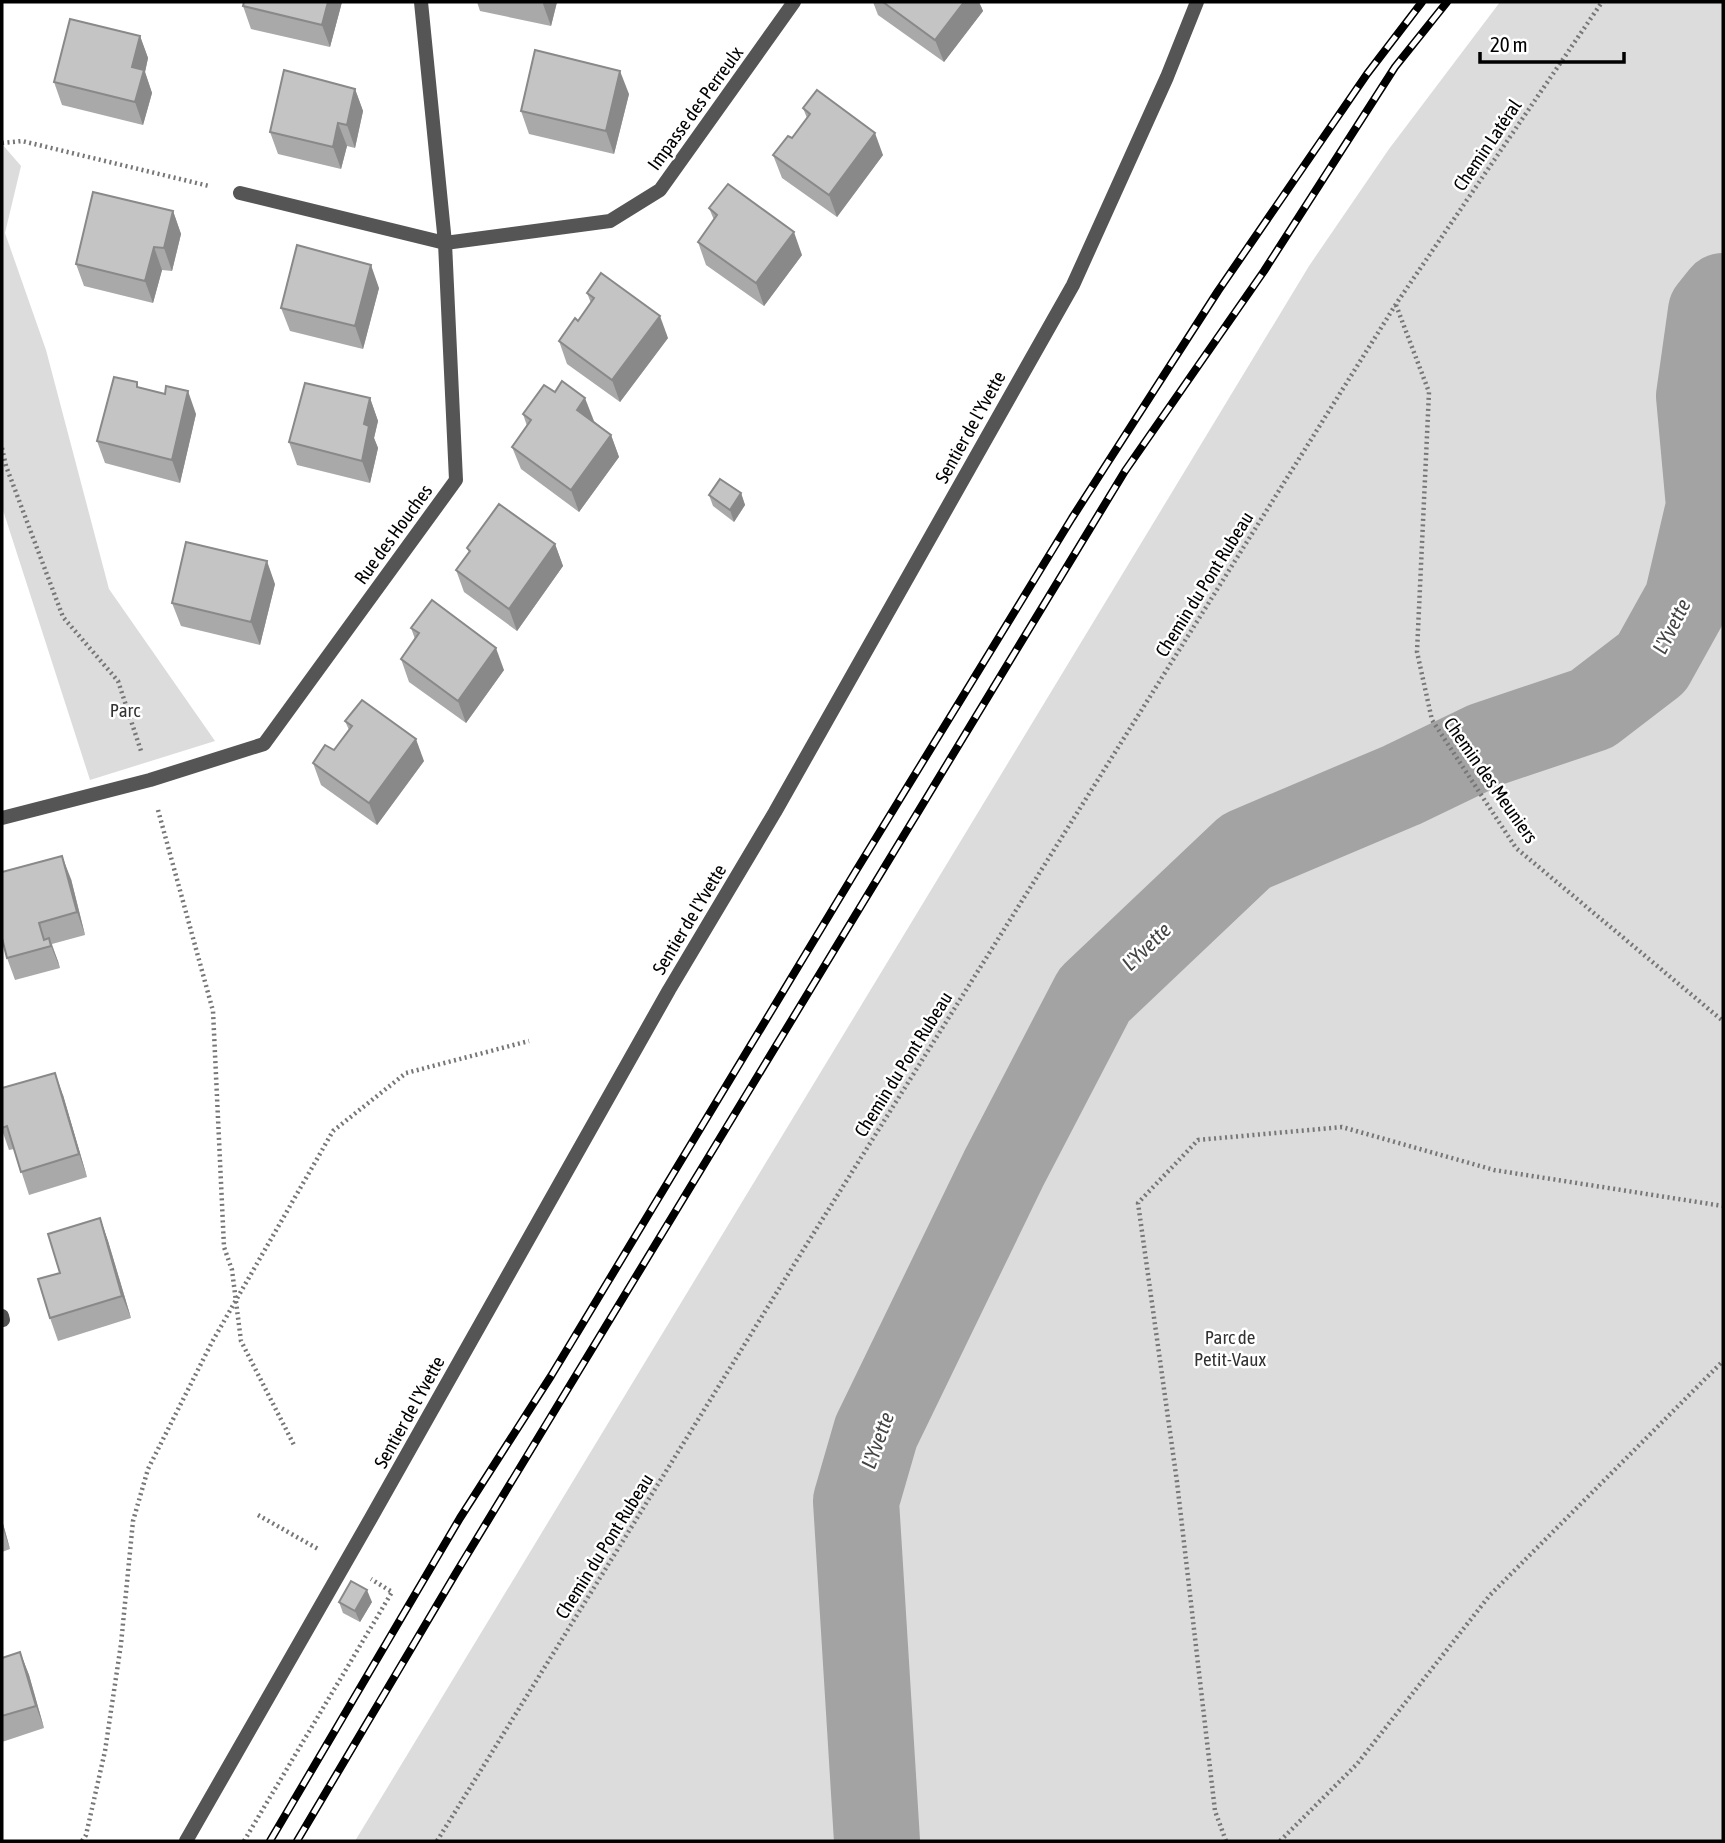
<svg xmlns="http://www.w3.org/2000/svg" width="1725" height="1843" font-family="'Asap Condensed',sans-serif">
<rect width="100%" height="100%" fill="#fff"/>
<!-- green -->
<g fill="#dcdcdc">
<path d="M1500,2H1723V1841H355L1309,266L1389,149Z"/>
<path d="M2,144L21,166L5,233L46,350L109,589L215,741L90,780L2,507Z"/>
</g>
<g fill="none" stroke-linecap="round" stroke-linejoin="round">
<!-- river -->
<path stroke="#a3a3a3" stroke-width="86" d="M877,1841L856,1501L876,1432L1004,1168L1094,995L1246,851L1402,785L1485,745L1592,709L1652,663L1687,600L1709,506L1699,396L1711,311L1723,296"/>
<!-- path -->
<g stroke="#777" stroke-width="4.5" stroke-dasharray="2 3.5" stroke-linecap="butt">
<path d="M2,143L22,141L209,186"/>
<path d="M1396,305L1429,392L1417,652L1432,720L1516,848L1723,1021"/>
<path d="M2,448L6,466L63,617L118,681L141,751"/>
<path d="M158,810L213,1011L224,1247L232,1270L241,1341L295,1447"/>
<path d="M258,1515L318,1549"/>
<path d="M82,1841L86,1835L105,1751L121,1644L133,1521L148,1469L212,1342L333,1131L406,1073L529,1041"/>
<path d="M244,1841L392,1592L371,1579"/>
<path d="M437,1841L800,1255L1396,304L1602,2"/>
<path d="M1226,1841L1215,1811L1177,1482L1138,1203L1198,1140L1342,1127L1494,1170L1723,1206"/>
<path d="M1280,1841L1357,1764L1490,1595L1723,1361"/>
</g>
<!-- lane -->
<path stroke="#555" stroke-width="14" d="M240,193L445,243"/>
<!-- street -->
<g stroke="#555" stroke-width="14">
<path d="M445,243L610,221L660,190L794,2"/>
<path d="M2,818L150,780L264,744L456,480L445,243L421,2"/>
<path d="M2,1316L3,1320"/>
<path d="M186,1841L371,1518L669,990L775,812L1073,285L1167,77L1197,2"/>
</g>
<defs>
<g id="rail">
<path d="M270,1841L460,1518L551,1376L854,874L1072,518L1218,291L1367,74L1422,2"/>
<path d="M297,1841L456,1573L1125,471L1264,271L1395,67L1447,2"/>
</g>
</defs>
<!-- rail casing -->
<use href="#rail" stroke="#000" stroke-width="8"/>
<!-- rail -->
<use href="#rail" stroke="#fff" stroke-width="5" stroke-dasharray="16" stroke-linecap="butt"/>
</g>
<!-- wall -->
<g fill="#a9a9a9">
<path d="M244,2H342L330,47L251,29L243,6Z"/>
<path d="M477,2H557L551,26L480,11Z"/>
<path d="M873,2H979L983,11L944,62L878,15Z"/>
<path d="M140,36L148,58L145,72L152,93L143,125L62,105L54,82Z"/>
<path d="M355,89L363,111L355,148L347,146L341,169L278,154L270,132Z"/>
<path d="M629,94L614,154L529,134L521,111Z"/>
<path d="M803,108L883,155L837,217L782,178L773,155L792,138L807,118Z"/>
<path d="M709,208L802,255L764,306L706,265L698,242L714,220Z"/>
<path d="M173,211L181,234L172,271L162,270L153,303L84,286L76,264Z"/>
<path d="M379,288L363,349L290,331L281,308Z"/>
<path d="M587,293L668,338L620,402L567,364L559,341L578,321L591,303Z"/>
<path d="M139,387L196,414L180,483L105,463L97,441Z"/>
<path d="M370,398L378,421L374,438L378,448L370,483L297,465L289,442Z"/>
<path d="M523,414L594,421L611,435L619,457L579,512L521,469L512,447L527,426Z"/>
<path d="M741,493L745,505L734,522L713,506L709,495Z"/>
<path d="M555,544L563,566L517,631L464,592L456,570L469,552L467,548Z"/>
<path d="M275,584L260,645L181,626L172,603Z"/>
<path d="M411,628L504,670L466,723L409,682L401,659L415,639Z"/>
<path d="M345,721L424,761L377,825L321,785L313,763L334,750L349,730Z"/>
<path d="M71,879L85,935L52,944L60,968L15,980L7,958Z"/>
<path d="M2,1088L63,1095L87,1177L29,1195L14,1149L9,1150L2,1130Z"/>
<path d="M100,1218L108,1241L131,1318L58,1341L50,1318L60,1273Z"/>
<path d="M2,1520L10,1549L2,1552Z"/>
<path d="M339,1602H372L360,1622L343,1613Z"/>
<path d="M20,1652L29,1675L44,1728L2,1742V1658Z"/>
</g>
<!-- shaded-wall -->
<g fill="#898989">
<path d="M328,2H342L330,47L322,25Z"/>
<path d="M544,2H557L551,26L543,4Z"/>
<path d="M964,2H979L983,11L944,62L935,40Z"/>
<path d="M140,36L148,58L145,72L152,93L143,125L135,102L132,67Z"/>
<path d="M620,71L629,94L614,154L606,131Z"/>
<path d="M355,89L363,111L355,148L347,125Z"/>
<path d="M338,123L347,146L341,169L333,147Z"/>
<path d="M875,133L883,155L837,217L829,195Z"/>
<path d="M173,211L181,234L172,271L164,248Z"/>
<path d="M794,232L802,255L764,306L756,283Z"/>
<path d="M154,247L162,270L153,303L145,281Z"/>
<path d="M371,265L379,288L363,349L355,326Z"/>
<path d="M660,316L668,338L620,402L612,380Z"/>
<path d="M188,391L196,414L180,483L172,460Z"/>
<path d="M370,398L378,421L374,438L378,448L370,483L362,461L364,424Z"/>
<path d="M585,398L594,421L586,432L577,410Z"/>
<path d="M611,435L619,457L579,512L571,490Z"/>
<path d="M741,493L745,505L734,522L730,510Z"/>
<path d="M555,544L563,566L517,631L509,609Z"/>
<path d="M267,561L275,584L260,645L251,622Z"/>
<path d="M496,648L504,670L466,723L458,701Z"/>
<path d="M416,739L424,761L377,825L369,803Z"/>
<path d="M62,856L71,879L85,935L77,912Z"/>
<path d="M49,938L58,961L60,968L51,946Z"/>
<path d="M55,1073L63,1095L87,1177L79,1154Z"/>
<path d="M100,1218L108,1241L131,1318L122,1296Z"/>
<path d="M2,1520L10,1549L2,1526Z"/>
<path d="M367,1590L372,1602L360,1622L355,1611Z"/>
<path d="M20,1652L29,1675L44,1728L36,1706Z"/>
</g>
<!-- building -->
<g fill="#c4c4c4" stroke="#898989" stroke-width="2">
<path d="M244,2H328L322,25L243,6Z"/>
<path d="M883,2H964L935,40Z"/>
<path d="M70,19L140,36L132,67L144,70L135,102L54,82Z"/>
<path d="M535,50L620,71L606,131L521,111Z"/>
<path d="M284,70L355,89L347,125L338,123L333,147L270,132Z"/>
<path d="M817,90L875,133L829,195L773,155L788,136L792,138L810,114L803,108Z"/>
<path d="M728,184L794,232L756,283L698,242L717,215L709,208Z"/>
<path d="M93,192L173,211L164,248L154,247L145,281L76,264Z"/>
<path d="M297,245L371,265L355,326L281,308Z"/>
<path d="M601,273L660,316L612,380L559,341L575,318L578,321L594,298L587,293Z"/>
<path d="M114,377L137,382V387L165,394L166,386L188,391L172,460L97,441Z"/>
<path d="M562,381L585,398L577,410L611,435L571,490L512,447L531,420L523,414L544,385L555,392Z"/>
<path d="M305,383L370,398L364,424L369,426L362,461L289,442Z"/>
<path d="M720,479L741,493L730,510L709,495Z"/>
<path d="M499,504L555,544L509,609L456,570L470,551L467,548Z"/>
<path d="M186,542L267,561L251,622L172,603Z"/>
<path d="M432,600L496,648L458,701L401,659L419,633L411,628Z"/>
<path d="M362,700L416,739L369,803L313,763L325,745L334,750L352,726L345,721Z"/>
<path d="M62,856L77,912L39,923L44,940L49,938L51,946L7,958L2,938V872Z"/>
<path d="M55,1073L79,1154L21,1172L7,1126L2,1128V1088Z"/>
<path d="M100,1218L122,1296L50,1318L38,1279L60,1273L48,1234Z"/>
<path d="M351,1581L367,1590L355,1611L339,1602Z"/>
<path d="M20,1652L36,1706L2,1716V1658Z"/>
</g>
<g text-anchor="middle" dominant-baseline="central" stroke-width="5" stroke-linejoin="round" paint-order="stroke">
<!-- street labels -->
<g font-size="19" fill="#000" stroke="#fff">
<text transform="translate(695 108) rotate(-54)">Impasse des Perreulx</text>
<text transform="translate(1487 145) rotate(-56)">Chemin Latéral</text>
<text transform="translate(970 427) rotate(-61)">Sentier de l'Yvette</text>
<text transform="translate(393 534) rotate(-54)">Rue des Houches</text>
<text transform="translate(1204 584) rotate(-58)">Chemin du Pont Rubeau</text>
<text transform="translate(1491 780) rotate(55)">Chemin des Meuniers</text>
<text transform="translate(689 919) rotate(-59)">Sentier de l'Yvette</text>
<text transform="translate(903 1064) rotate(-58)">Chemin du Pont Rubeau</text>
<text transform="translate(409 1412) rotate(-61)">Sentier de l'Yvette</text>
<text transform="translate(604 1546) rotate(-58)">Chemin du Pont Rubeau</text>
</g>
<!-- park labels -->
<g font-size="19" fill="#333" stroke="#fff">
<text x="125" y="710">Parc</text>
<text x="1230" y="1337">Parc de<tspan x="1230" dy="22">Petit-Vaux</tspan></text>
</g>
<!-- water labels -->
<g font-size="21" font-style="italic" fill="#444" stroke="#fff">
<text transform="translate(1671 626) rotate(-63)">L'Yvette</text>
<text transform="translate(1146 946) rotate(-44)">L'Yvette</text>
<text transform="translate(877 1440) rotate(-70)">L'Yvette</text>
</g>
</g>
<!-- border -->
<rect width="1725" height="1843" fill="none" stroke="#000000" stroke-width="7"/>
<!-- scale -->
<path d="M1480 52v10h144v-10" fill="none" stroke="#000000" stroke-width="3.5"/>
<text x="1490" y="52" font-size="21" fill="#000000" stroke="#ffffff" stroke-width="5" paint-order="stroke">20 m</text>
</svg>
